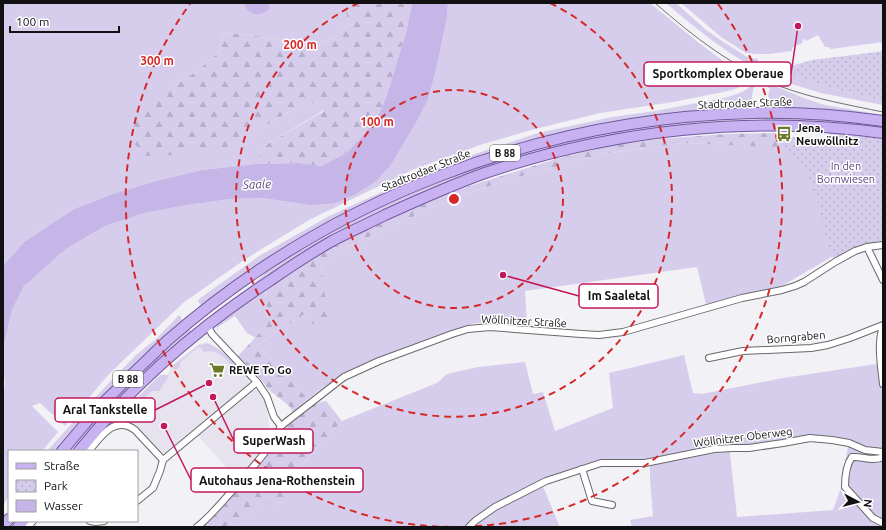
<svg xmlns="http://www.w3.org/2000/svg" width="886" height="530" font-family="Ubuntu,sans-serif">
<defs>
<pattern id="forest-firs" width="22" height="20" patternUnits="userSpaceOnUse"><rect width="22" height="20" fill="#d6cdec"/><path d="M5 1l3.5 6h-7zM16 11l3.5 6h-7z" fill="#b7afca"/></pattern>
<pattern id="park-dots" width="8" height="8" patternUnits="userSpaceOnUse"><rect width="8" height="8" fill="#d6cdec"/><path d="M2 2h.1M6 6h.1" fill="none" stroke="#b7afca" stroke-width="1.8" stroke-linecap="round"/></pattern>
</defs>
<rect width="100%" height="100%" fill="#f2f1f6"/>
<!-- built -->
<g fill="#e6e3ef">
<path d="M206,342L223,352L232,360L249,378V383L248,386L206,421L168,452L165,453L158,451L121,422L119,415L126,409L157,378L161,375H167L172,366L200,344Z"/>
<path d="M252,390H255L260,392L266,403L269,424L268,437L264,450L238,480L197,435L249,392Z"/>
</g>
<!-- green -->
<g fill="#d6cdec" fill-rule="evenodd">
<path d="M3,3H342L350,23L334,39L315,43L289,42L251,35L224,33L218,53L196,72L168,89L239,145L258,130L292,110L316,102L324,110L266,145L256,164L202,170L156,181L113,194L74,209L24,242L3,266Z"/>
<path d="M448,3H650L699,43L722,60L751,76C745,85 738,89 728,91L673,102L600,113L535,129L483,144L412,170L309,220L244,260L183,303L108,375L65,426L40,403L32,406L58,432L42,451H9V496L3,505V401L5,383L3,364V349L12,310L24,286L66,249L105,226L145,213L187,205L231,199L262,198L310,205L411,130L428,100L436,70L447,18Z"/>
<path d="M666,3H676L705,29L719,39L747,57L758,59V61L755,68C722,50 694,27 666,3Z"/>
<path d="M681,3H883V42L831,49L829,47H825L818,35L806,41L804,39L802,40L803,43L795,46L792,48V51L768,54H757L746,53L721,37Z"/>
<path d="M798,64L793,68L795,75C823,87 853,94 883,101V105L821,93L795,85L772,76C778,69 789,66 798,64Z"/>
<path d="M757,77L759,78L753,90L751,103L746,108L741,109H730L689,113L610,124L537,139L468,161L397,190L329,223L266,261L206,304L201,305L198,302L199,299L259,256L329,216L397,185L469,156L538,133L612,117L655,111L728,97L742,92L747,89L752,85Z"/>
<path d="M768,83L806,99L825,105L883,115V116L774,108L768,106L770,103V99L768,96L770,88L767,87Z"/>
<path d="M765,117L830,119L883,126V129C858,125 833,124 808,122C793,121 779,121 764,119Z"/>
<path d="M703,121L688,125L610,136L389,209L215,315L214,313L256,282L265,273L297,252L341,227L374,210L452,176L520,154L551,145L609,132L685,122Z"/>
<path d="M684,143L782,146L826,186L833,256L782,286L706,304L697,267L525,291L527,324L503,322L475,323L435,336L378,358L342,375L318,391L308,399L258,345L306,313L322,277L321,266L349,246L451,199L507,180L602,154Z"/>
<path d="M265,287L268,324L256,338L247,333L235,316L218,327L217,332V327L219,323Z"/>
<path d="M179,315L182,319L183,322L79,424L56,451H47L105,387L136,355L156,339Z"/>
<path d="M189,329L191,332V333L159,359L119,399L73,451H68L99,415L131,382Z"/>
<path d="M207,343C218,347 228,356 236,365L235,367H232C225,357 216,349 204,352L200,347H198L180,362V366L176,370L173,369L172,366L200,344L201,345Z"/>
<path d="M684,355L693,393L702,394L783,378L883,363V527H632L630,520L653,516L650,479V459L633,460L602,459L591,462L562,472L541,482L560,527H237L265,496L276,511L290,494L304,463L342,421L437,383L447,374L478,367L525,362L533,394L543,392L555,431L613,408L609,373ZM836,438L849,442L842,476V485L833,510L737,517L729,444L751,446Z"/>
<path d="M161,375H167L169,376L159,391H152L136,407V418L128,422L119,418C106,426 96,439 86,451L108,423L126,409L157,378Z"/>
</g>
<!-- forest -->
<g fill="url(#forest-firs)">
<path d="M342,3H412L406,33L387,95L377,118L360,139L346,153L321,166L299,163L256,164L266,145L324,111L316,102L292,110L258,130L239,145L174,155L146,156L130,139L126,119L138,107L196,72L218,53L224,33L251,35L289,42L315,43L334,39L350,23Z"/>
<path d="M780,133L847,214L782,146L770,147L684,143L602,154L507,180L451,199L349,246L321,266L328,321L312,324L306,313L258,345L308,399L293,412L289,406L268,389L260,378L238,356L268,324L265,287L356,232L450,192L556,159L607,146L660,139L725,134Z"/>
<path d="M326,401L342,421L304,463L290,493L291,496L276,511L265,497L237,527H202L222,506L243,482L288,426L311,406L321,402Z"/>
</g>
<!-- park -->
<g fill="url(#park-dots)">
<path d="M883,51V101C853,94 823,87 794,75L793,68L798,64L812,60L861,54Z"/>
<path d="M830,132L883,139V242L869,245L833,258L824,232L819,204L806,173L780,145L781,137L828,138Z"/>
</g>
<!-- water -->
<g fill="#c5b6e7">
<path d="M245,3H267L270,8C261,18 250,15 244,5Z"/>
<path d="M412,3H448L447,18L436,70L428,100L415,124L390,166L376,181L356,194L335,203L310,205L262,198L231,199L187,205L145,213L105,226L66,249L24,286L12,310L3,349V266L24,242L74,209L113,194L156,181L202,170L256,164L299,163L321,166L346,153L360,139L377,118L387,95L406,33Z"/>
</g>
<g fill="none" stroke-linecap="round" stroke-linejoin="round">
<defs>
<g id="minor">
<path d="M867,247L883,280"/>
<path d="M207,325L212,334L257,382L267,397L274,417L281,426"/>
<path d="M883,326C877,344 881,365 883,384"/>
<path d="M709,358L743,351L811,348L828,345L850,338L883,325"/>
<path d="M89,451C101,436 115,415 135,430L163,460"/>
<path d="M883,457C873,462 862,456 852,457C846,465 845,477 845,487L873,518L883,523"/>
<path d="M582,469L592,501L612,505"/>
<path d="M137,501L153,488L160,471L163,460L257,382"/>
<path d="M90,521L96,522L104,521"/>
<path d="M28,527L33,521"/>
<path d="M197,527C210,517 221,503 232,491C250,470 270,450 281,426L344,377L379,361L452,334L468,329L490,327L581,334L599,335L623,332L742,298L782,290L795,286L804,282L835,262L855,251L867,247L883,245"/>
<path d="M469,527L475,521L495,507L546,481L601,463H645L714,449L733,448H749L783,443L810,438L832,440L849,443L865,450L883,452"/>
</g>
<g id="primary">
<path d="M62,451C75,436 88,420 101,405C109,397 117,390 124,382C139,368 153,354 168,340C329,199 539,118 753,113C797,112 840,115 883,121"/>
<path d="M79,451C133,384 199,327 271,280C291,266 311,253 332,241C349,232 367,224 385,215C418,200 451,185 485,173C612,130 750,115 883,133"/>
<path d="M3,526L9,519"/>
<path d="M18,527L23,521"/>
</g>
</defs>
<!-- minor casing -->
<use href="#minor" stroke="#69686c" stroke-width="8"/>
<!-- primary casing -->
<use href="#primary" stroke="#71589d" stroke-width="12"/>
<!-- minor -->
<use href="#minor" stroke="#fff" stroke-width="6"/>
<!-- primary -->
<use href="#primary" stroke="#c8b2f1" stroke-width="10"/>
<!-- tram -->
<path stroke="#717174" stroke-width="1" d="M655,3C694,37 734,68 782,87C815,99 849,105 883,112"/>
</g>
<!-- distance rings -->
<g fill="none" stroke="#d62828" stroke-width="2" stroke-dasharray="7 5">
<circle cx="454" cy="199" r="109"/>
<path d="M550 3A218 218 0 1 1 358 3"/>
<path d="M451 527A328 328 0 0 1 190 4M718 4A328 328 0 0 1 457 527"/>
</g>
<!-- icons -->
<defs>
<symbol id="bus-bare" viewBox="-9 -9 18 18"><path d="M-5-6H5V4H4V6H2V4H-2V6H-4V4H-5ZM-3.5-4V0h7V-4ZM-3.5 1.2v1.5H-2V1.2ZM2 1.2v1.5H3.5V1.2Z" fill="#6b7a27" stroke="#fff" stroke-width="2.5" paint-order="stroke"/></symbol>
<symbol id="supermarket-bare" viewBox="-9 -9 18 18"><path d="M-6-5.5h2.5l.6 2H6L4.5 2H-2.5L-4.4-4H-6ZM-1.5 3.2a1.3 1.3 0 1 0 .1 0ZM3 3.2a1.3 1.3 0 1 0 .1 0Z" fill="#6b7a27" stroke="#fff" stroke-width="2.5" paint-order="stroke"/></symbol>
</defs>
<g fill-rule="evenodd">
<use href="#bus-bare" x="773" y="123" width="22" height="22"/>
<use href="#supermarket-bare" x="206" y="359" width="22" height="22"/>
</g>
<g text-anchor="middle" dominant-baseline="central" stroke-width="3" stroke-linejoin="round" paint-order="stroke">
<!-- shield labels -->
<g fill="#fff" stroke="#58585a" stroke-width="1">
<rect x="490" y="145" width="30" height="16" rx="3"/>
<rect x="113" y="371" width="30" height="16" rx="3"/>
</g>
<g font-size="10" font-weight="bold" fill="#111113">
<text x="505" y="153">B 88</text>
<text x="128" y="379">B 88</text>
</g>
<!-- street labels -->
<g font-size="11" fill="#111113" stroke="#fff">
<text transform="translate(745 103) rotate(-2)">Stadtrodaer Straße</text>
<text transform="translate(426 170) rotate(-22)">Stadtrodaer Straße</text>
<text transform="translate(524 321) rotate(3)">Wöllnitzer Straße</text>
<text transform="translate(796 337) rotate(-5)">Borngraben</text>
<text transform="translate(743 437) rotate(-7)">Wöllnitzer Oberweg</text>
</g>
<!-- poi labels -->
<g font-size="11" font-weight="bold" fill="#111113" stroke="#fff" text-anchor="start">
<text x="796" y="128">Jena,<tspan x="796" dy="13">Neuwöllnitz</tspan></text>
<text x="229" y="370">REWE To Go</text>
</g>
<!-- park labels -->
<g font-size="11" fill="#5f4986" stroke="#fff">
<text x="846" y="166">In den<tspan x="846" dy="13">Bornwiesen</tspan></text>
</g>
<!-- water labels -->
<g font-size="12" font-style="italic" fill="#5a4582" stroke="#fff">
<text transform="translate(257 184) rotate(-2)">Saale</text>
</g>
</g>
<circle cx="454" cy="199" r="6" fill="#d62828" stroke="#fff" stroke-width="2"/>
<g font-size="12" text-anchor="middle" font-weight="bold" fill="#d62828" stroke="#fff" stroke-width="3" stroke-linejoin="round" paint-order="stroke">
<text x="300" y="49">200 m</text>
<text x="157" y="65">300 m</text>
<text x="377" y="126">100 m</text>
</g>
<!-- callouts -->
<path fill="none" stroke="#c2185b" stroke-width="1.5" d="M798 26L791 74M503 275L579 296M209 383L155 410M213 397L234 441M164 426L191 480"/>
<g fill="#c2185b" stroke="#fff" stroke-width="1.5">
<circle cx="798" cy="26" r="4"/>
<circle cx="503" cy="275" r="4"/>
<circle cx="209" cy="383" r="4"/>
<circle cx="213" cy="397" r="4"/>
<circle cx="164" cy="426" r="4"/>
</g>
<g fill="#fff" stroke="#c2185b" stroke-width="1.5">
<rect x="644" y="62" width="147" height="24" rx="4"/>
<rect x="579" y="284" width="79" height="24" rx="4"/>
<rect x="55" y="398" width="100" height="24" rx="4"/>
<rect x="234" y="429" width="79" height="24" rx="4"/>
<rect x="191" y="468" width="172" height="24" rx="4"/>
</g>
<g font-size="12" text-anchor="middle" font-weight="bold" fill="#111113">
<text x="718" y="78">Sportkomplex Oberaue</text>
<text x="619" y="300">Im Saaletal</text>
<text x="105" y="414">Aral Tankstelle</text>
<text x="274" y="445">SuperWash</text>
<text x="277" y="485">Autohaus Jena-Rothenstein</text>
</g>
<!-- border -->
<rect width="886" height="530" fill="none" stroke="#111113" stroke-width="8"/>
<!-- legend -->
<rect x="8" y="450" width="130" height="72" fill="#ffffff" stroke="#a0a0a1"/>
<rect x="16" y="463" width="20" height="6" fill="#c8b2f1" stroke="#a0a0a1"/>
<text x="44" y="470" font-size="12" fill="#111113">Straße</text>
<rect x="16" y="480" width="20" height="12" fill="url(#park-dots)" stroke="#a0a0a1"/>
<text x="44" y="490" font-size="12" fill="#111113">Park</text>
<rect x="16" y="500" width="20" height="12" fill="#c5b6e7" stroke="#a0a0a1"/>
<text x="44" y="510" font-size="12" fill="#111113">Wasser</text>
<!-- north arrow -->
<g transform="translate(858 502) rotate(97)" stroke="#ffffff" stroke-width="3" paint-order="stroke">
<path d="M0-3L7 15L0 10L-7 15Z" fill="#111113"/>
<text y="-6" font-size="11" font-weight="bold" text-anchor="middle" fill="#111113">N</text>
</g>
<!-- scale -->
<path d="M10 26v6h109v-6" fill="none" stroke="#111113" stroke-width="2"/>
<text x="16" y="26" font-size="12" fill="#111113" stroke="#ffffff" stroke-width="3" paint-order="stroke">100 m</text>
</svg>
